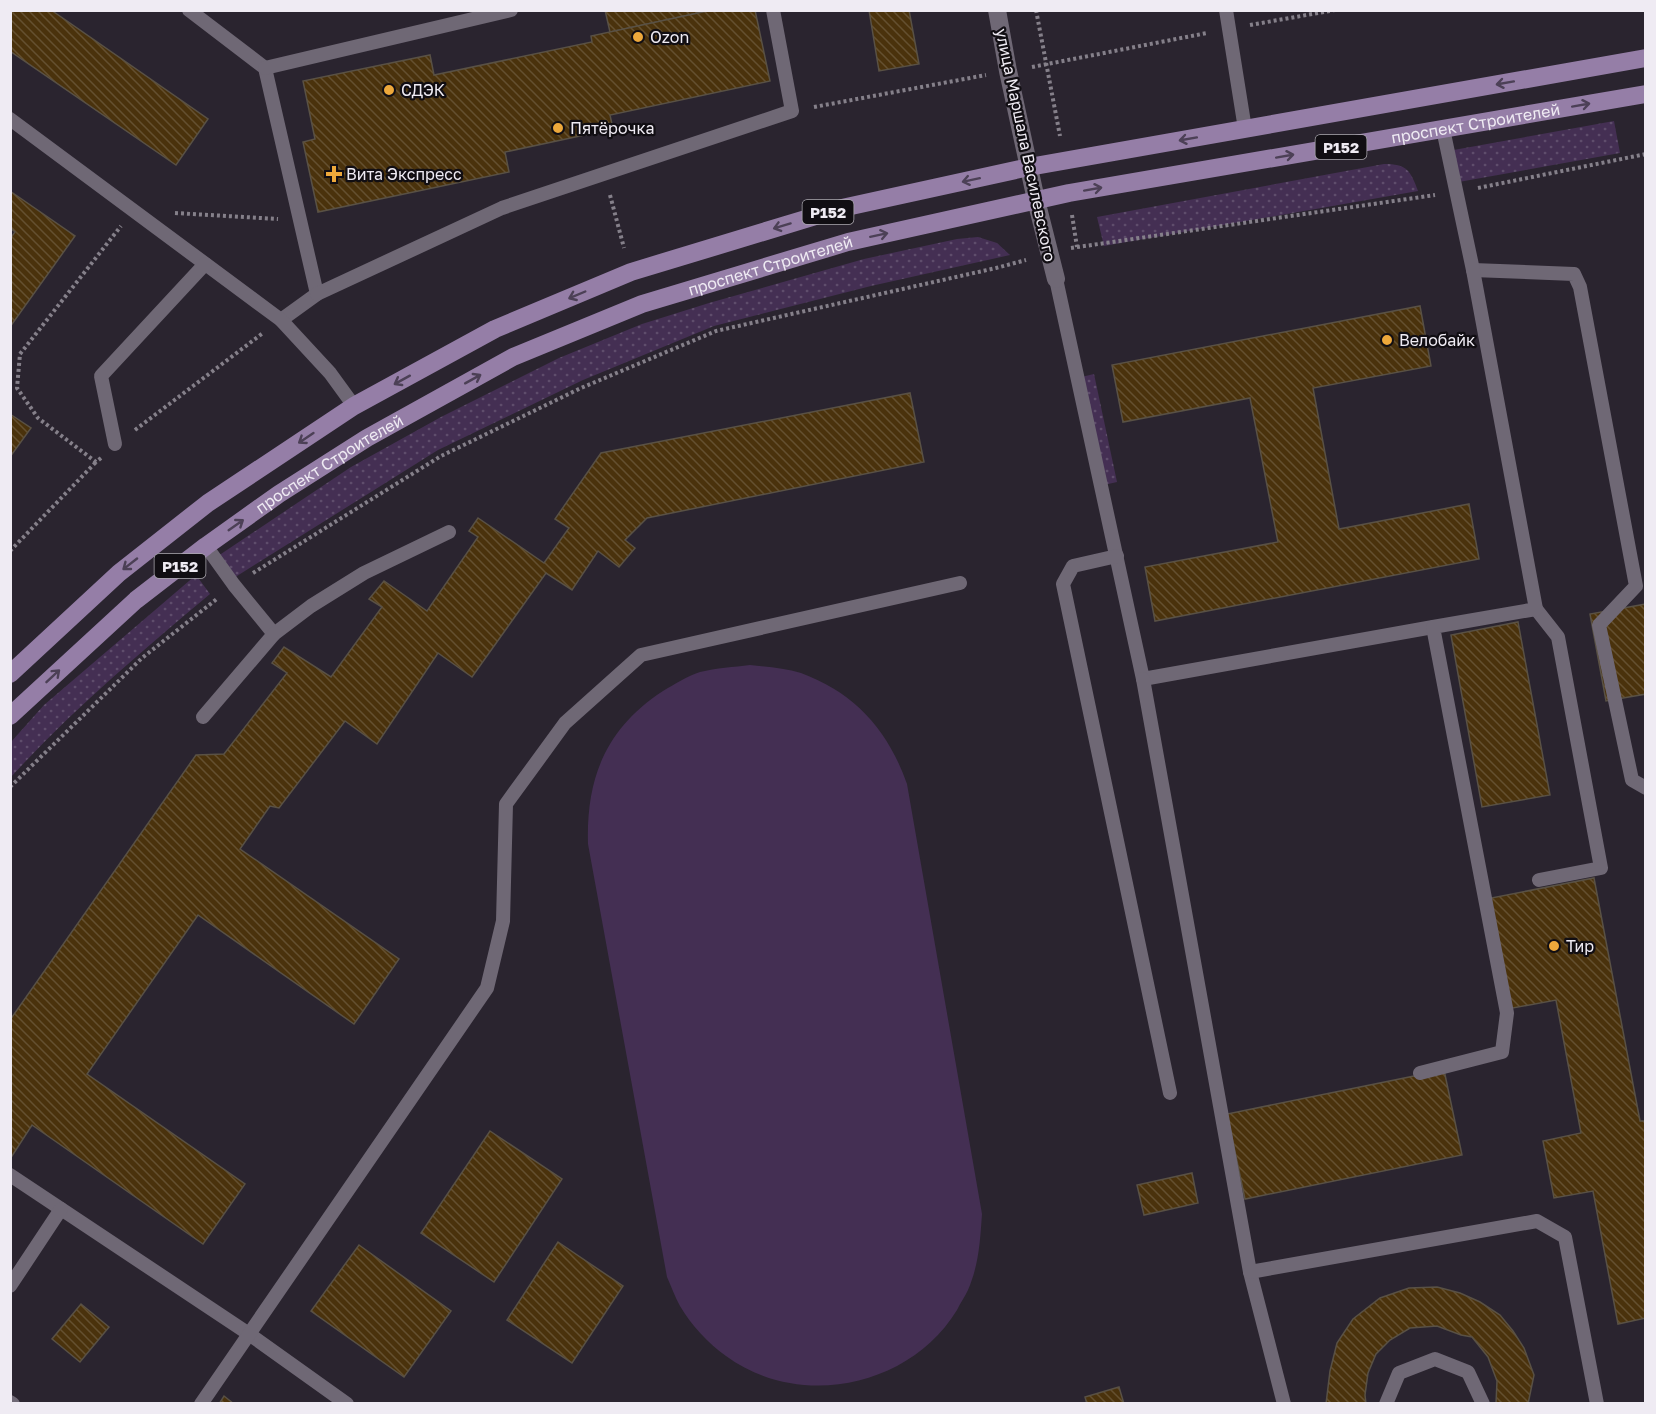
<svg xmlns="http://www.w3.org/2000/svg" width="1656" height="1414" font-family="'Golos Text',sans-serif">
<defs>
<pattern id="grass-dots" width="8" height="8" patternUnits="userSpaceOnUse" patternTransform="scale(1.5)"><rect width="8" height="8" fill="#442f53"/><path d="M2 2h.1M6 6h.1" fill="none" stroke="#5f4d6c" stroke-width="1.8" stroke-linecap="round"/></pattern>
<pattern id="building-back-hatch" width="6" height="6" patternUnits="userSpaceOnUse" patternTransform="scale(1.5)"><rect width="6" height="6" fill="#4a320c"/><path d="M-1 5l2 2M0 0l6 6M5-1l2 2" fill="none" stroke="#645030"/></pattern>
</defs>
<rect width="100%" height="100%" fill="#2a242f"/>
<!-- grass -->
<g fill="url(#grass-dots)">
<path d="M1614,121L1620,153L1453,183L1448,151Z"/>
<path d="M1384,164C1407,164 1410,170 1418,191L1104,246L1097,217Z"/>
<path d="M978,237L997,243L1010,255L871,286L714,326L583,380L438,450L229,581L212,560L351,467L441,417L559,358L642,324L709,303L864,259L957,239Z"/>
<path d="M1094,374L1117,482L1095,487L1073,379Z"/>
<path d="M196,575L210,594C141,652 72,710 11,777V742L44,705Z"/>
</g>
<!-- green -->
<path fill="#442f53" d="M750,665C766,667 785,668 801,673C855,693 888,730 907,784L982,1214C980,1242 979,1264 968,1290C965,1297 960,1303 957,1310C910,1387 800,1410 726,1356C708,1343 691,1325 680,1306C675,1297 671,1286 667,1277L588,844C586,778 606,728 663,691C675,684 687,676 700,672C716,668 734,667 750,665Z"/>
<!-- building -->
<g fill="url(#building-back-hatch)" stroke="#595145" stroke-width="1.5">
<path d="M10,10H51L208,119L176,165L10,51Z"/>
<path d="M605,10H712L610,32Z"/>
<path d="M712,10H755L770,81L610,115L613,129L505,152L509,172L318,212L303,142L315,139L303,81L430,55L434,75L592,42L591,36Z"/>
<path d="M869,10H909L919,64L879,71Z"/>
<path d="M10,191L75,236L10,327V239L15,232L10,228Z"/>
<path d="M1420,306L1431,366L1313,388L1339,529L1469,504L1479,559L1155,621L1145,567L1278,542L1250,398L1123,422L1112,365Z"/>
<path d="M910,393L924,462L647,518L625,540L635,548L619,567L598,551L572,590L546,573L472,677L438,653L377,744L345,721L279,808L270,806L240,849L399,959L354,1024L198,915L87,1074L245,1184L203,1244L32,1125L12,1156L10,1155V1020L196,755L224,754L287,673L272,663L284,647L331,677L382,607L369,599L384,581L427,611L478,537L469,531L478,518L544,563L569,528L555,519L601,453Z"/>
<path d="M10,414L31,428L10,457Z"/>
<path d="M1646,604V694L1606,701L1590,614Z"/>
<path d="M1518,622L1550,795L1482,807L1451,635Z"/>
<path d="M1594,878L1640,1121H1646V1318L1618,1324L1593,1191L1554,1198L1543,1141L1581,1133L1556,1000L1502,1010L1481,900Z"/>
<path d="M1444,1070L1462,1155L1245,1199L1227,1114Z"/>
<path d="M490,1131L562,1179L494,1282L421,1233Z"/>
<path d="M1192,1173L1198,1203L1144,1215L1137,1185Z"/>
<path d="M558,1242L623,1286L572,1363L507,1320Z"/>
<path d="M359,1245L451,1311L404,1377L311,1311Z"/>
<path d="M1437,1287L1460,1293L1480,1302L1500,1315L1513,1331L1524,1348L1534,1375L1528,1404H1496L1497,1381L1488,1357L1472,1337L1461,1335L1437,1326L1410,1328L1390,1340L1376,1354L1368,1373L1365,1395L1366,1404H1326L1330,1371L1337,1343L1353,1319L1380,1298L1409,1288Z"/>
<path d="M81,1304L109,1327L80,1362L52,1339Z"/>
<path d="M1119,1387L1124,1404H1087L1085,1397Z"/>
<path d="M224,1396L234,1404H219Z"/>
</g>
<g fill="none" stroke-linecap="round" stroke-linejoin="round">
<!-- path -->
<g stroke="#85808a" stroke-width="4" stroke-dasharray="3 3" stroke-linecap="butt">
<path d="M1036,10L1060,136"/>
<path d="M1250,25L1335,10"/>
<path d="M1032,67L1207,33"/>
<path d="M814,107L986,75"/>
<path d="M1478,188L1646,154"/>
<path d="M610,195L624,248"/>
<path d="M175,213L278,219"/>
<path d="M1072,215L1077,247"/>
<path d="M1071,248L1435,195"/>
<path d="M135,430L263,333"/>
<path d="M101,458L96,462L38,418L17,388L20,354L121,226"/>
<path d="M10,551L96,462"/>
<path d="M253,573L441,456L581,388L716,331L996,268L1026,260"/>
<path d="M10,787L142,658L218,598"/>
</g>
<!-- lane -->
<g stroke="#6f6875" stroke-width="14">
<path d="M189,10L265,68L317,294L281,320"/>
<path d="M1226,10L1245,129"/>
<path d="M265,68L511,10"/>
<path d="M10,119L281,320L330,373L354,406"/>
<path d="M1473,270L1574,274L1580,287L1636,586L1599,625L1632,780L1646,788"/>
<path d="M1056,279L1143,679L1433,627"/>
<path d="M317,294L502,208L792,111L773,10"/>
<path d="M115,444L101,376L205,264"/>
<path d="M206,546L234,585L274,634"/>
<path d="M1117,556L1073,566L1063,584L1170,1093"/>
<path d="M1536,609L1558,637L1601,868L1539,880"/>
<path d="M1143,679L1250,1272L1284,1404"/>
<path d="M203,717L274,634L311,606L364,573L449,532"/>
<path d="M1420,1073L1502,1052L1507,1013L1433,627L1536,609L1473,270L1443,129"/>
<path d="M10,1175L249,1334L347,1404"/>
<path d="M1250,1272L1537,1221L1565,1237L1597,1404"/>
<path d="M10,1286L61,1209"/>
<path d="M10,1402L13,1404"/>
<path d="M201,1404L487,988L503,921L506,804L565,723L641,655L960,583"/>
<path d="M1386,1404L1399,1373L1435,1359L1468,1372L1483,1404"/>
</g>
<!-- street -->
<path stroke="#6f6875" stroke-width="18" d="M1036,200L1056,279"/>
<!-- secondary -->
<path stroke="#6f6875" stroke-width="18" d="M997,10L1008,71L1036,200"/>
<!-- primary -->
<g stroke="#957ea7" stroke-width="18">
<path d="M10,674L119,573L208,503L354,406L495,329L631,272L842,208L1029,167L1646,58"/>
<path id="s1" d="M10,716L136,600L206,546L279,494L367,438L513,357L642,304L848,242L1069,193L1646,94"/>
</g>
</g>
<!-- one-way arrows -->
<defs><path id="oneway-shaft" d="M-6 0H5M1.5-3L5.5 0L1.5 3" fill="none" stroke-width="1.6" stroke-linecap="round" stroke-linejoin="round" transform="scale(1.5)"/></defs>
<g stroke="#4c4056">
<use href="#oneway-shaft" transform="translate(1505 83) rotate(170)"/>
<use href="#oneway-shaft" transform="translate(1581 105) rotate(-10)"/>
<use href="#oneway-shaft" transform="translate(1188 139) rotate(170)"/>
<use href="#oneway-shaft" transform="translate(1285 156) rotate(-10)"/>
<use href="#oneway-shaft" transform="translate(971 180) rotate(168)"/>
<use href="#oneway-shaft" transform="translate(1093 189) rotate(-10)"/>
<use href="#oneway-shaft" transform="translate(782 226) rotate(163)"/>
<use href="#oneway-shaft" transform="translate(879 235) rotate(-12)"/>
<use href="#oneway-shaft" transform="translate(577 295) rotate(157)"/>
<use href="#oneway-shaft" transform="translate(473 379) rotate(-29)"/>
<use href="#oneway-shaft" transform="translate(402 380) rotate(151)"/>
<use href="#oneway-shaft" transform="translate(306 438) rotate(146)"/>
<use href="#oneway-shaft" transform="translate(236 525) rotate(-35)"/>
<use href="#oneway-shaft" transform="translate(130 564) rotate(142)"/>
<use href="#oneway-shaft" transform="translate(53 676) rotate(-43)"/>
</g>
<!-- markers -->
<g fill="#eda83b" stroke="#110e13" stroke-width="2">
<circle cx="638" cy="37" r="6"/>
<circle cx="389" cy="90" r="6"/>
<circle cx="558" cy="128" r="6"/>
<path d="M331 165h6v6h6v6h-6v6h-6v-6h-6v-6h6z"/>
<circle cx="1387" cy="340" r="6"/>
<circle cx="1554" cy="946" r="6"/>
</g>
<g text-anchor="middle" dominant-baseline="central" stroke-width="4.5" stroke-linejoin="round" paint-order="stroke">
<!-- shield labels -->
<g fill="#110e13" stroke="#aca9b0" stroke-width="1.5">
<rect x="1315.5" y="135" width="51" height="24" rx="4.5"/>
<rect x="802.5" y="200" width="51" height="24" rx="4.5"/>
<rect x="154.5" y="554" width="51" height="24" rx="4.5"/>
</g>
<g font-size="15" font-weight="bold" fill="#efebf3">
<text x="1341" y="147">Р152</text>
<text x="828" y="212">Р152</text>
<text x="180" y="566">Р152</text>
</g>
<!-- poi labels -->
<g font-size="16" fill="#efebf3" stroke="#110e13" text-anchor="start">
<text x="650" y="37">Ozon</text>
<text x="401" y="90">СДЭК</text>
<text x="570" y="128">Пятёрочка</text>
<text x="346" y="174">Вита Экспресс</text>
<text x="1399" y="340">Велобайк</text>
<text x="1566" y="946">Тир</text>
</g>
<!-- street labels -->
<g font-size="16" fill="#efebf3" stroke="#110e13">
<text stroke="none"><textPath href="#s1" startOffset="1614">проспект Строителей</textPath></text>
<text transform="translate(1026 145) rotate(78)">улица Маршала Василевского</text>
<text stroke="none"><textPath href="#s1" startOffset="894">проспект Строителей</textPath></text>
<text stroke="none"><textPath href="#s1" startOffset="408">проспект Строителей</textPath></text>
</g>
</g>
<!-- border -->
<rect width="1656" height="1414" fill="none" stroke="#efebf3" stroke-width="24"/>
</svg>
